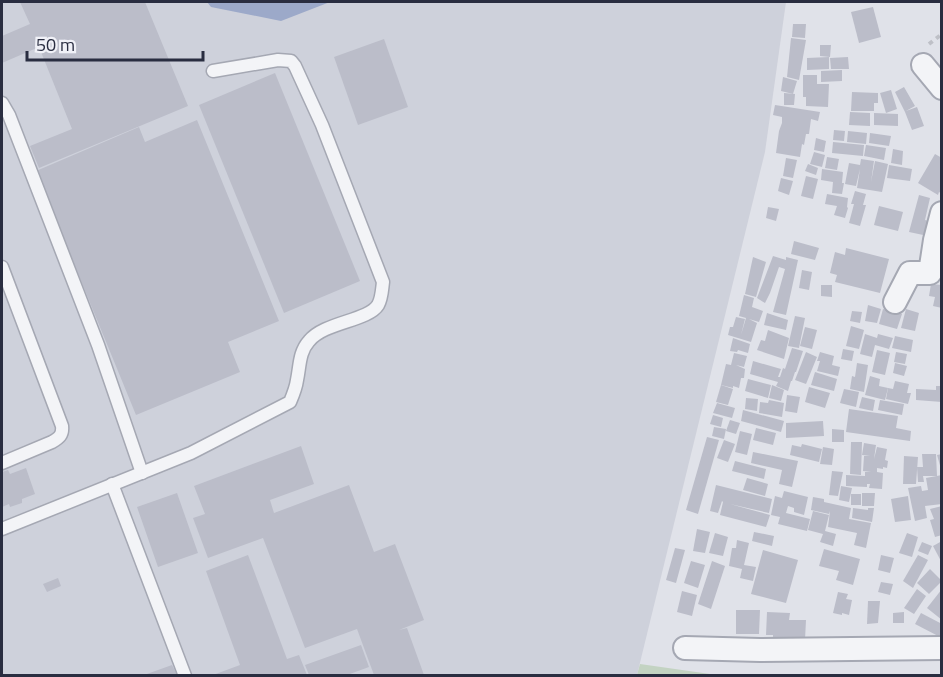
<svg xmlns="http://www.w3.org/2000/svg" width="943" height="677" font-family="'Titillium Web',sans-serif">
<rect width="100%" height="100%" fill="#e0e2e9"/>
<!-- built -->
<path fill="#ced1db" d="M2,2H786L765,152L637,675H2Z"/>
<!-- green -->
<path fill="#c3d3c2" d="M640,664L717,675H637Z"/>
<!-- water -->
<path fill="#9ca9c9" d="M207,2H330L281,21L211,7Z"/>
<!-- building -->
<g fill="#bbbdc9">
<path d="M20,2H145L188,106L39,168L30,146L72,129L39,47L2,63V36L30,24Z"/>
<path d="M873,7L881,37L859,43L851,12Z"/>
<path d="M793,24H806L805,38L792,37Z"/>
<path d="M791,38L806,40L799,80L787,77Z"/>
<path d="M384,39L408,107L358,125L334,57Z"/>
<path d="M820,45H831L830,57L820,56Z"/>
<path d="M829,57V69L807,70V58Z"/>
<path d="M848,57L849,69H831L830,58Z"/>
<path d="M842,70V81L821,82V71Z"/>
<path d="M275,73L360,281L284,313L199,105Z"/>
<path d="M803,75H817V84H829L828,107L806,106V97H803Z"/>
<path d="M783,77L797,81L793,94L781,91Z"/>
<path d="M904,87L915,106L906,111L917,107L924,126L912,130L905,112L895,92Z"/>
<path d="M891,90L897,109L886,113L880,93Z"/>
<path d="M852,92L878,93V103H874V111H851Z"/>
<path d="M784,93L795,94L794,105H784Z"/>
<path d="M775,105L820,112L818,121L811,119L809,134H806L804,145L802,144L800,157L776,153L779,131L782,123V117L773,115Z"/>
<path d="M850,112L870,113V126L849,125Z"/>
<path d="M874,113L898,114V126L874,125Z"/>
<path d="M197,120L279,321L228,342L240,372L136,415L36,171L139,127L145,142Z"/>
<path d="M834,130L845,131L844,141L833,140Z"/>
<path d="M848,131L867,133L866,144L847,142Z"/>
<path d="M870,133L891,136L889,146L869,143Z"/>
<path d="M816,138L826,141L824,152L814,150Z"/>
<path d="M833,142L864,145L863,156L832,153Z"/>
<path d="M866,145L886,148L884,160L864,156Z"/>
<path d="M893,149L903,151L902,165L891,163Z"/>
<path d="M814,152L825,155L822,167L810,164Z"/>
<path d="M935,154L942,158V194L939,192L938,195L918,183Z"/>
<path d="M827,157L839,159L837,170L825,168Z"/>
<path d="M786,158L797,160L793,178L783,176Z"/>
<path d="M861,159L874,161L871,182L875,161L888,164L882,192L857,188L860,169L856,186L845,184L849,163L860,165Z"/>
<path d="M808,164L818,168L816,175L805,171Z"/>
<path d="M889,165L912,169L910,181L887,178Z"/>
<path d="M822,169L843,172L842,183H844L842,194L832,193L833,182L821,180Z"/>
<path d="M806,176L818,179L813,199L801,196Z"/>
<path d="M781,178L793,181L789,195L778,191Z"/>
<path d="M855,191L866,194L863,205H866L860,226L849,223L854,204H851Z"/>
<path d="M827,194L848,198L847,207L848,208L845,218L834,215L837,206L825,204Z"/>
<path d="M919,195L930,198L925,220L932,222L928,236L909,232Z"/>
<path d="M879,206L903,212L898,231L874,225Z"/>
<path d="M768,207L779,209L776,221L766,218Z"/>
<path d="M794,241L819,248L815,260L791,254Z"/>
<path d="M846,248L889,259L880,293L835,282L837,275L830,273L835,252L845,255Z"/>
<path d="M773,256L786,260V257L798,260L786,315L773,312L785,269L779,267L770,293L765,303L757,298Z"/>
<path d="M753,257L766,262L756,297L745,294Z"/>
<path d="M802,270L812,272L809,290L799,288Z"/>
<path d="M931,284L942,285V308L933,306L935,297L929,296Z"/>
<path d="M821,285H832V297L821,296Z"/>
<path d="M744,295L754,298L752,307L763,311L759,322L749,319L757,323L751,342L728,335L730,327H733L736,317L745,319L741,335L746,318L739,316Z"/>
<path d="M868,305L881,309L877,323L865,321Z"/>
<path d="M883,309L902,314L897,329L879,324Z"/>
<path d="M906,309L919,313L915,331L901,328Z"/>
<path d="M852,311L862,312L860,323L850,321Z"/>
<path d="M767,313L788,320L786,330L764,325Z"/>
<path d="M795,316L805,318L799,348L788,346Z"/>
<path d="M851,326L864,330L859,349L846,346Z"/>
<path d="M805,327L817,330L812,349L800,346Z"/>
<path d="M768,330L789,338L784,359L757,350L761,340L765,341Z"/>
<path d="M865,334L877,338L878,334L893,338L889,349L875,345L872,357L860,354Z"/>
<path d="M895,336L913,340L911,352L892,348Z"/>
<path d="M733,338L750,344L748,353L738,350L737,352L730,351Z"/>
<path d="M792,348L803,351L796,372H795L792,381H791L788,391L776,386L778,382L750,374L753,361L781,369L778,377H780L783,368L785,369Z"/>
<path d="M843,349L854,351L852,361L841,359Z"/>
<path d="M877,350L890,353L885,375L872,372Z"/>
<path d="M806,352L817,357L806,384L795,380Z"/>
<path d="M820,352L834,356L832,365L840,367L838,376L817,371L820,361H817Z"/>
<path d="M896,352L907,354L905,364L894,362Z"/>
<path d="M734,353L747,356L744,367L736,365L745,369L744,378H741L739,388L733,386V388L721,385L726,364L731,365Z"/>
<path d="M857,363L868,365L864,392L850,389L852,376L855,377Z"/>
<path d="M895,363L907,366L904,376L893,373Z"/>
<path d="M815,372L837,379L834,391L811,385Z"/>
<path d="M870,376L880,379L879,386L888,388L885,400L865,395Z"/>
<path d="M748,379L771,385L768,398L745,391Z"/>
<path d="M895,381L909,384L907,393H911L908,404L886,399L888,388L893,389Z"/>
<path d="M721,385L733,389L728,405L716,402Z"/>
<path d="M772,385L784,390L781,401L769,398Z"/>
<path d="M936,386H942V402L916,400V389L936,390Z"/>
<path d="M809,387L830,393L825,408L805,402Z"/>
<path d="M844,389L859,392L856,407L840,403Z"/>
<path d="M787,395L800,397L797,413L785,411Z"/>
<path d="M862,397L875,400L873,411L859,408Z"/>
<path d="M746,398L758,399L757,411L745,409Z"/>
<path d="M769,400L784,403L782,417L759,413L760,402L768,403Z"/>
<path d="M880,400L904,404L902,415L878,410Z"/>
<path d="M717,403L735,408L732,418L713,413Z"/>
<path d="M849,409L898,416L896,428L911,431L910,441L846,432Z"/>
<path d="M743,410L784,421L781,432L741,421Z"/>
<path d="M713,415L723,418L721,427L710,424Z"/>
<path d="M730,420L740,423L736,434L726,431Z"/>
<path d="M823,421L824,436L786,438V423Z"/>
<path d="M714,427L726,429L724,439L712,436Z"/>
<path d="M756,428L776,433L773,445L753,440Z"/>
<path d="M832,429L844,430V442H832Z"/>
<path d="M740,431L752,434L747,455L735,452Z"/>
<path d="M707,437L719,440L698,514L686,510Z"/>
<path d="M724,440L735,444L728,462L717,458Z"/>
<path d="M851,442H862L861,475L850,474Z"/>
<path d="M864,443L876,445L874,459L877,447L887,449L885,460L888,461L887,468L883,467V469L877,468V472L883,473L882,489L869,488L870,484H867V487L846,486V475L865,476V472H871L863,471L864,456H870L862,455Z"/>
<path d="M802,444L822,449L819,462L790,455L792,445L801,447Z"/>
<path d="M301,446L314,484L270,500L274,513L349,485L374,552L395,544L424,620L399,630L407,628L424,675H374L357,629L305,648L263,538L208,558L193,518L205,514L194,486Z"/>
<path d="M823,447L834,449L832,465L820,464Z"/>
<path d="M753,452L798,461L792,487L779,484L782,470L751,463Z"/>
<path d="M922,454H936L937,476H923L924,482H918L917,467H923Z"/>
<path d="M942,454V469H941L937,455Z"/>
<path d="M904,456L918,457L916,484H903Z"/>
<path d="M735,461L766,469L764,479L732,471Z"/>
<path d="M26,468L35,494L22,499V503L10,507L9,504L2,507V472L8,470L10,474Z"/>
<path d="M832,471L843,472L838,496L829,495Z"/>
<path d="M942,475V504L925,506L927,518L915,521L908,488L921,486L922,491L928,490L926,478Z"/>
<path d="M747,478L768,484L765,496L743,490Z"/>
<path d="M716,485L772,499L769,513L730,504L770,515L766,527L720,515L723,502L722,501L718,513L710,511Z"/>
<path d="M841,486L852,488L849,502L839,500Z"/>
<path d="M784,491L808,497L804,515L794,512V508L788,506L786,513L810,519L807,531L778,524L780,517L771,515L775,496L782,498Z"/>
<path d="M177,493L198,553L158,567L137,507Z"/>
<path d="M862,493H875L874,506H862Z"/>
<rect x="851" y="494" width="10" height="11"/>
<path d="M908,496L911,520L895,522L891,499Z"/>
<path d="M813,497L824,499V502L851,508L849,519L871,523L866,548L854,545L857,533L828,527L830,511L829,514L811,510Z"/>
<path d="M942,506V535L935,537L930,520L934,519L930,509Z"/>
<path d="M853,508L868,510V508H874L872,522L852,518Z"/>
<path d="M813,511L829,515L825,531L836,534L833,546L820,542L823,534L808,530Z"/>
<path d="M697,529L710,532L705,553L693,551Z"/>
<path d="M754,532L774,536L772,546L752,541Z"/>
<path d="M715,533L728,537L723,556L709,553Z"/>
<path d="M907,533L918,537L912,557L899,553Z"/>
<path d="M737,540L749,543L744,565L756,567L753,581L740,578L742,569L729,566L732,548H736Z"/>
<path d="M942,541V563L933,546Z"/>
<path d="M922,542L932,546L928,555L918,551Z"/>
<path d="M675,548L685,550L676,583L666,580Z"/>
<path d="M824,549L860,559L853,585L836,580L839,571L819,566Z"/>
<path d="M763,550L798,560L786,603L751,594Z"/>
<path d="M248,555L287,659L299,655L307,675H213L240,665L206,571Z"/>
<path d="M881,555L894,558L890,573L878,570Z"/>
<path d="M918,555L928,560L913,588L903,581Z"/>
<path d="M691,561L705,565L698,588L684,583Z"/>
<path d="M712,561L725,566L711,609L698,604Z"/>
<path d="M930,569L942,581L929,594L917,583Z"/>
<path d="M58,578L61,586L47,592L43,584Z"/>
<path d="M881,582L893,584L890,595L878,592Z"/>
<path d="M917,589L926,596L914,614L904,608Z"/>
<path d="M942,589V620L927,608Z"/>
<path d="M682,591L697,595L692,616L677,612Z"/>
<path d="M838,592L848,594L846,599L852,600L849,615L842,613V615L833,613Z"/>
<path d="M868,601H880L878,623L867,624Z"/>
<path d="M736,610H760L759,634H736Z"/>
<path d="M767,612L790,613L789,620H806L805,640L773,639V635H766Z"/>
<path d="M904,612V623H893V613Z"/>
<path d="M921,613L942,624V638L915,624Z"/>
<path d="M361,645L369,667L347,675H309L305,665Z"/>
<path d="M172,665L177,675H144Z"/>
</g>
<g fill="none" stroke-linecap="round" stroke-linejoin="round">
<defs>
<g id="lane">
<path d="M2,103L9,115L98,345L142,473"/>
<path d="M2,267L62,426C63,435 59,438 52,442L2,463"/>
<path d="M112,484L185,676"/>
<path d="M2,529L191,453L290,402C293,395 296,388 297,380C300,366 299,352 309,341C324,322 368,321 378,305C382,298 382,289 383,282L322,125L295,66L291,61L278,60L213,71"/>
</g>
<g id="street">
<path d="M923,65L942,88"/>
<path d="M895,302L910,273H930L935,240L942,213"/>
<path d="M685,648L760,650L942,648"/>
</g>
</defs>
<!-- lane casing -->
<use href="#lane" stroke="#a5a8b3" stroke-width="15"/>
<!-- street casing -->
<use href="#street" stroke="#a5a8b3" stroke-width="26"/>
<!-- path -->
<path stroke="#bec0c7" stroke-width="4" stroke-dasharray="4.5 4.5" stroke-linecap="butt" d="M929,44L942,34"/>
<!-- lane -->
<use href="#lane" stroke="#f3f4f7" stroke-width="12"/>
<!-- street -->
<use href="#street" stroke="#f3f4f7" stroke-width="22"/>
</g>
<!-- border -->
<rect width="943" height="677" fill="none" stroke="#292d40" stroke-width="6"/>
<!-- scale -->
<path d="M27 51v9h176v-9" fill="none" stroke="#292d40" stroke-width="3"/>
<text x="36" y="51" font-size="18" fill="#292d40" stroke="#f0f1f7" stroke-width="4.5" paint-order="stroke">50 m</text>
</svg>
